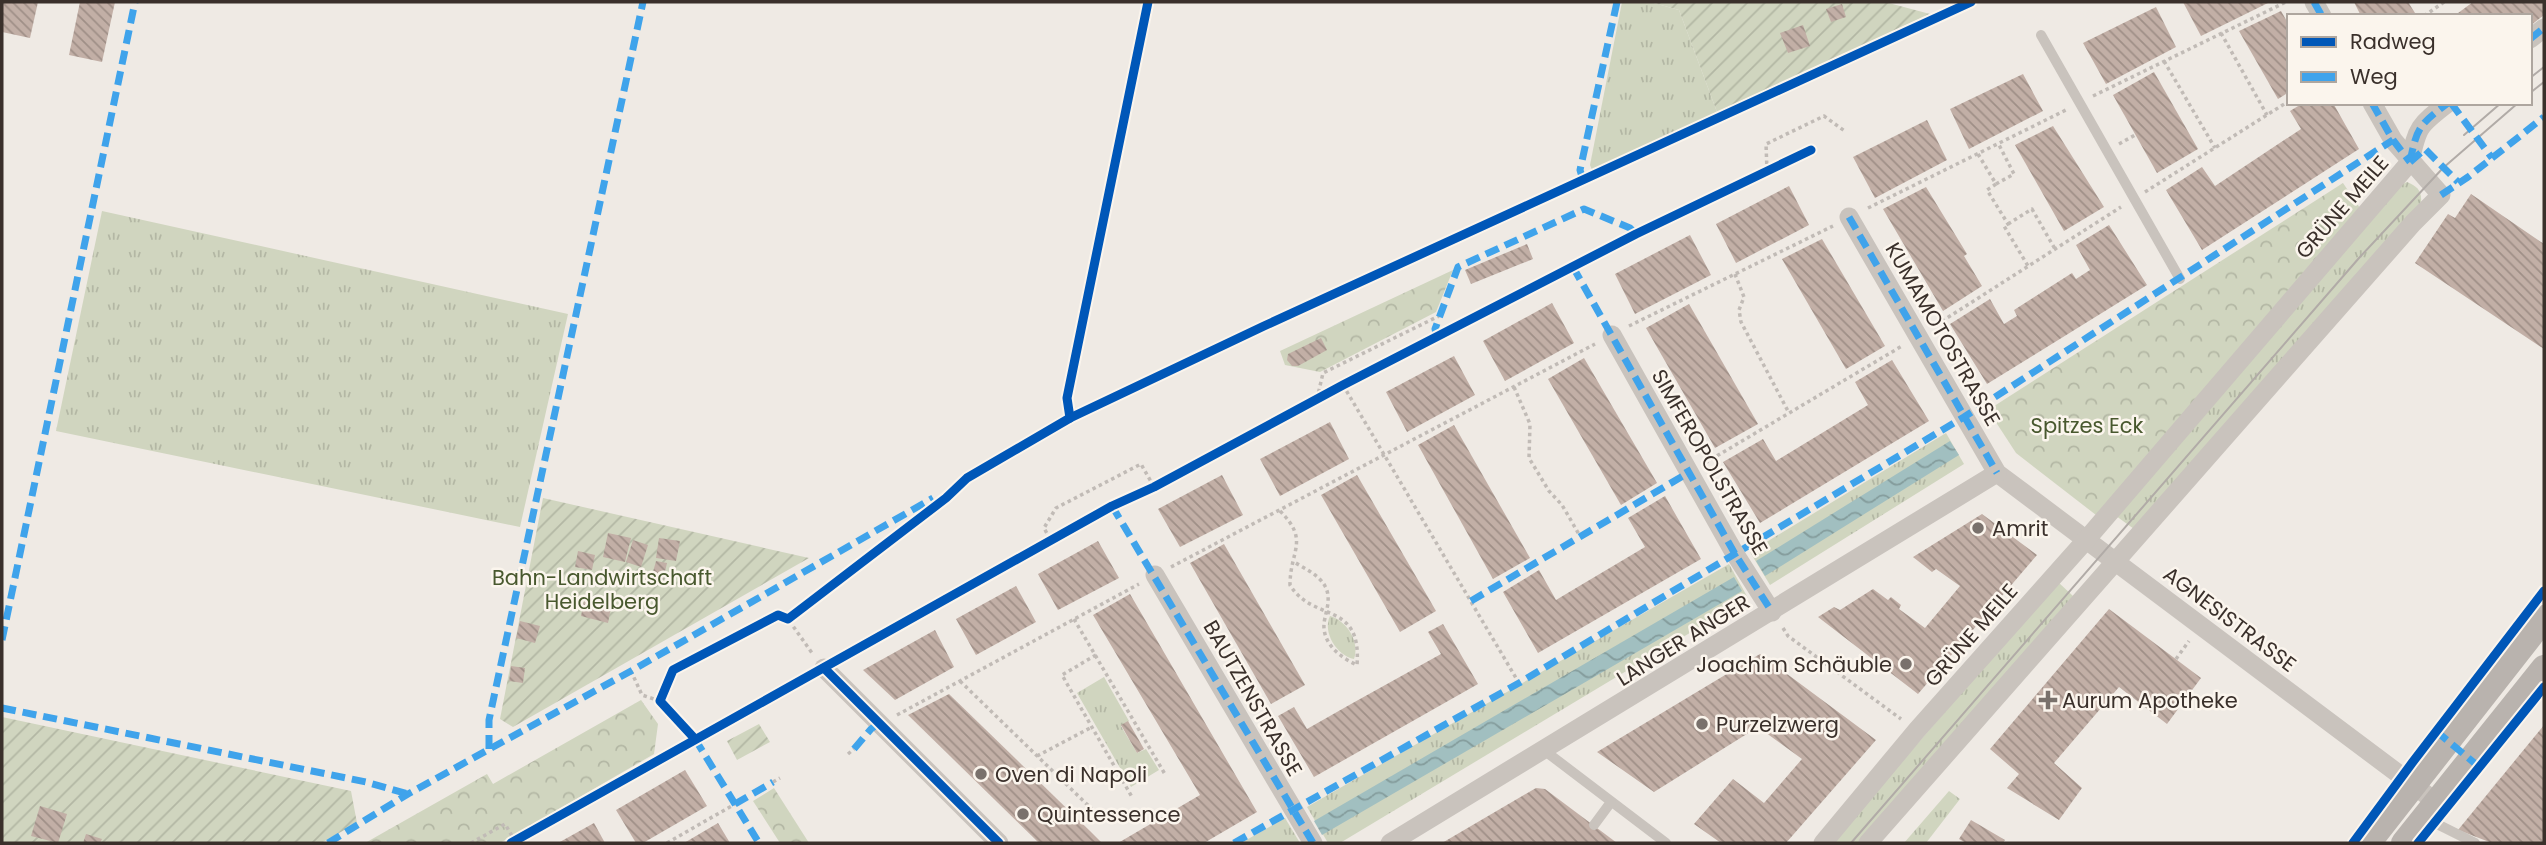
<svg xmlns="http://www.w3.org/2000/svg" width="2546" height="845" font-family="Poppins,sans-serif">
<defs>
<pattern id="grass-tufts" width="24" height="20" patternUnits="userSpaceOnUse" patternTransform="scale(1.75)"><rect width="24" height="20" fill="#d0d5bf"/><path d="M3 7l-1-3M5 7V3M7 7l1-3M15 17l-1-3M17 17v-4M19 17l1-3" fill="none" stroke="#b3b7a4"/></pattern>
<pattern id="park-crowns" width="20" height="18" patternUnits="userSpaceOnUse" patternTransform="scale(1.75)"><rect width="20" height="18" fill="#d0d5bf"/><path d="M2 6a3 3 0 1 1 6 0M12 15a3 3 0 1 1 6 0" fill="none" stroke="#b3b7a4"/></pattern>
<pattern id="garden-furrows" width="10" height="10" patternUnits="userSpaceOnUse" patternTransform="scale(1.75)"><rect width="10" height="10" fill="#d0d5bf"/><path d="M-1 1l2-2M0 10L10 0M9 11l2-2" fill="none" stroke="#b3b7a4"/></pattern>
<pattern id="water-waves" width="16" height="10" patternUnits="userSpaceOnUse" patternTransform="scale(1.75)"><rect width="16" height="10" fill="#a1bfc0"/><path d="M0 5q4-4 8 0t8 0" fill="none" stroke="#849c9c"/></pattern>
<pattern id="building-back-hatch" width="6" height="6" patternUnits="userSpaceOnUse" patternTransform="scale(1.75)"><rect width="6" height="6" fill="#c2afa6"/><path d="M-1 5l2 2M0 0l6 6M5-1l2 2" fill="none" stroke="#9f8f87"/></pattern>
</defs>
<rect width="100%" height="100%" fill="#efeae4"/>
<!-- grass -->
<g fill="url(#grass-tufts)">
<path d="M1622,2H1650L1679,10L1717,112L1592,170L1590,165Z"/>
<path d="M2407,182C2417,186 2422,191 2421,202L2134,529L2112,513L2400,185Z"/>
<path d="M102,211L568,314L520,527L56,431Z"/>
<path d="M1946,433L1964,464L1770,585L1750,552Z"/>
<path d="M1729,564L1748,598L1340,843H1328L1307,807Z"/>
<path d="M2058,582L2073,596L1858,843H1831Z"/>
<path d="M1330,616C1347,621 1360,642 1354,659C1337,656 1322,632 1330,616Z"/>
<path d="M1104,677L1129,721L1121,726L1137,753L1146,749L1159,770L1131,787L1077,693Z"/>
<path d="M1949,791L1960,799L1926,843H1904Z"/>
<path d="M1285,818L1300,843H1241Z"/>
</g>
<!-- park -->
<g fill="url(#park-crowns)">
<path d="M2343,183L2362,211L2096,515L2016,453L1988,410Z"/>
<path d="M1453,270L1436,312L1320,372L1285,365L1280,351Z"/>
<path d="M641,700L658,724L654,754L500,843H365L487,774L493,784Z"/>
<path d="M774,788L809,843H780L753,801Z"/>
</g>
<!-- garden -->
<g fill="url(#garden-furrows)">
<path d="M1650,2H1885L1930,14L1717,112L1679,10Z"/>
<path d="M543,498L809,558L513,727L500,719Z"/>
<path d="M2,717L351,791L357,823L321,843H2Z"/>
<path d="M759,724L770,742L737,760L727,741Z"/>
</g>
<!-- water -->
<g fill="url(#water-waves)">
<path d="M1950,441L1959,455L1765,576L1756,561Z"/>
<path d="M1734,577L1742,591L1322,835L1314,821Z"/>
</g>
<!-- building -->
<g fill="url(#building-back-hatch)">
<path d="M2,2H38L30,38L2,32Z"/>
<path d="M80,2H115L102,62L69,55Z"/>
<path d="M2183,2H2270L2201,36Z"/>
<path d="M2354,2H2408L2415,13L2409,16H2361Z"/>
<path d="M2473,2H2544V15L2530,26V16H2454Z"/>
<path d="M1842,4L1846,17L1831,22L1826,9Z"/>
<path d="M2156,7L2176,47L2106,84L2083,43Z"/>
<path d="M2281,11L2289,25V92L2278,99L2239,31Z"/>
<path d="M1803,25L1810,46L1788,53L1780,33Z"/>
<path d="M2154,72L2198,149L2157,173L2113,95Z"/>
<path d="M2023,74L2043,111L1969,149L1950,109Z"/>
<path d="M2303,103H2333L2359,149L2202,250L2166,190L2202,167L2215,186L2301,129L2290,111Z"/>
<path d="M1927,120L1947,160L1875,198L1853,157Z"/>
<path d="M2053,126L2104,207L2064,231L2015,145Z"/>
<path d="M1789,186L1809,225L1736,263L1716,224Z"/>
<path d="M1926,187L1967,254L1964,256L1982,286L1943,311L1883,209Z"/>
<path d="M2471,194L2544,244V349L2415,263L2448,214L2455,218Z"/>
<path d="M2109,225L2147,285L1987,384L1950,324L1990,299L2004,324L2017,316L2014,310L2072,273L2076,279L2090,270L2076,245Z"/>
<path d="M1690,235L1711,275L1635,314L1615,274Z"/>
<path d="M1822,239L1885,346L1846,369L1782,259Z"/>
<path d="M1527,244L1533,259L1471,284L1465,270Z"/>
<path d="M1552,303L1574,343L1505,381L1483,341Z"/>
<path d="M1689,304L1758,424L1715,448L1646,328Z"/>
<path d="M1321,338L1327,350L1298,366H1292L1287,360L1288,354Z"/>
<path d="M1454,356L1475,395L1407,432L1386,392Z"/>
<path d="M1584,358L1657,483L1621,505L1548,379Z"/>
<path d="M1892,360L1929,421L1760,523L1723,462L1763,439L1776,461L1868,405L1855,382Z"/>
<path d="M1330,422L1349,459L1280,496L1260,459Z"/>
<path d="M1454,425L1530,558L1493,579L1418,445Z"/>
<path d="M1222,475L1243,515L1180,547L1158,509Z"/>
<path d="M1357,475L1436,611L1400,632L1321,495Z"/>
<path d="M1665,496L1701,559L1538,653L1503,592L1539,570L1556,600L1576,588L1645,547L1628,518Z"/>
<path d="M1982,514L2037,555L1918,694L1818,617L1834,607L1840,610L1873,589L1888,600L1891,597L1901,605L1899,609L1925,628L1960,586L1936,569L1932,572L1913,557Z"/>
<path d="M608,533L631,538L625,562L603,557Z"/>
<path d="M659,538L680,541L676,561L656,558Z"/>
<path d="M633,540L648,545L641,567L626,562Z"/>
<path d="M1098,541L1119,578L1058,610L1038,574Z"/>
<path d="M1224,544L1305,685L1271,704L1190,563Z"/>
<path d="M578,551L595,555L592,570L575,567Z"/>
<path d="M656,561L667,563L662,585L650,583Z"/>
<path d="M1016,586L1036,622L976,655L956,619Z"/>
<path d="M1130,594L1257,812L1204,843H1118L1200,795L1093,615Z"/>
<path d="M585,596L612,602L608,623L581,616Z"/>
<path d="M2109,609L2201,678L2167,724L2119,687L2054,763L2082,788L2059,820L2007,788L2019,774L1990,749Z"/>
<path d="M520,621L540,626L535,643L516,638Z"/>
<path d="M1443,624L1478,684L1314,777L1278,716L1294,707L1307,729L1351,704L1441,654L1428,632Z"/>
<path d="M935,630L954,667L895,700L863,670Z"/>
<path d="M1760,654L1876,740L1786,843H1721L1694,824L1733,779L1764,803L1802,759L1758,727L1654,792L1597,752Z"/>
<path d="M511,666L525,668L523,683L509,681Z"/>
<path d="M949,694L1091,832L1102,843H1039L908,715Z"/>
<path d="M1128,721L1144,749L1137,753L1121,725Z"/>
<path d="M2544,725V843H2492L2458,830Z"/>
<path d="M685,770L707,806L643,843H636L616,810Z"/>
<path d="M1536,788L1545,789L1617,843H1442Z"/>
<path d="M40,806L67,814L58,843L31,836Z"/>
<path d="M1971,820L2005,840L2003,843H1966L1959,839Z"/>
<path d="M594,823L605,843H558Z"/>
<path d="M718,823L730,843H684Z"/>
<path d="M86,834L102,839L100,843H83Z"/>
</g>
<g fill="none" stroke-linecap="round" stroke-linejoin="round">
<!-- path -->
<g stroke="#c1bbb6" stroke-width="3.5" stroke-dasharray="3.5 3.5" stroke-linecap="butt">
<path d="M2424,16L2444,2"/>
<path d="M2221,33L2267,115"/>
<path d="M2164,61L2215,148"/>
<path d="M2093,96L2286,2"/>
<path d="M2119,144L2135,135"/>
<path d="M1978,154L1996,184L1987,190L2008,224L2004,226L2028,266"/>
<path d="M1767,171L1766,144L1824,116L1846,132"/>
<path d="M1996,184L2014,174L1998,143"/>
<path d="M2145,192L2289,101"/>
<path d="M1868,208L2068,109"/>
<path d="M2008,224L2032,209L2055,249"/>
<path d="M1735,274L1744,297L1739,310L1741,322L1789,413"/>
<path d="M1936,325L2121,207"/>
<path d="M1629,326L1833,226"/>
<path d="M1343,385L1519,683"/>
<path d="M1514,387L1530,424L1529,458L1549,491L1562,505L1580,536"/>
<path d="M1317,399L1323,373L1439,316"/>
<path d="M1705,463L1902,346"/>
<path d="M1280,511C1310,541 1290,550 1290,585C1313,623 1362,600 1357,665C1339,657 1319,641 1325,618C1327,608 1331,597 1325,586C1319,575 1304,568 1294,562"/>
<path d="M1050,539L1044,528L1056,508L1141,464L1154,487"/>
<path d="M1171,567L1595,344"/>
<path d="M788,619L946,498L967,478"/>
<path d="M1074,619L1166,776"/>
<path d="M1783,628L1788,636L1901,719"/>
<path d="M1096,655L1062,675L1132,797"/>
<path d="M2176,659L2189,641"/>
<path d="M631,671L642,695L660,701"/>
<path d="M960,681L1100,817"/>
<path d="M897,715L1139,584"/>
<path d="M695,739L660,701L673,670L778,615L788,619L812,653"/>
<path d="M848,754L854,749"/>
<path d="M1037,756L1092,727"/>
<path d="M773,782L780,778"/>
<path d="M471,843L505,824L515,841"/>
<path d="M667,843L735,804"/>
</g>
<!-- lane -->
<g stroke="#c9c3bd" stroke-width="10">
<path d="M2041,35L2180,279"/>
<path d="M1545,751L1666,843"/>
<path d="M2427,819L2475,843"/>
<path d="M1594,825L1611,802"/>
</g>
<!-- street -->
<g stroke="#c9c3bd" stroke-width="19">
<path d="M2314,2L2322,16"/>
<path d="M2530,39L2544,28"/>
<path d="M1849,217L1997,473L2436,802"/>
<path d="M1612,335L1735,554L1772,612"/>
<path d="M1155,575L1313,843"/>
<path d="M824,668L999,843"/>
<path d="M1390,843L1997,473"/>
<path d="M1823,843L1917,730L2086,540L2410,162C2417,127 2419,125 2448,103"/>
<path d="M1868,843L2413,223L2441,195L2393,140L2372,103"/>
</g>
<!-- secondary -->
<g stroke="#b9b3ae" stroke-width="26">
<path d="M2368,843L2544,618"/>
<path d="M2404,843L2544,668"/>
</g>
<!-- tram -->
<g stroke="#b1aba7" stroke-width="2">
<path d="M2530,78L2544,67"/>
<path d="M2530,93L2544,82"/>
<path d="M2464,135L2501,103"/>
<path d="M1851,843L2359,258L2443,168L2518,103"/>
</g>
<!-- quiet -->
<g stroke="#3fa3eb" stroke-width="7" stroke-dasharray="14 7" stroke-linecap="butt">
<path d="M2314,2L2322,16"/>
<path d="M2530,39L2544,28"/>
<path d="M2372,103L2393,140L2410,162"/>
<path d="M2451,103L2492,158"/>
<path d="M2410,162C2417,127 2419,125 2448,103"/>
<path d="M2410,162L2425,149L2458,182"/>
<path d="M1583,180L1580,170L1617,2"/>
<path d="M2441,195L2468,177L2544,117"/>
<path d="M1849,217L1997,473"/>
<path d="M1573,267L1735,554L1772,612"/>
<path d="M1437,337L1435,329L1458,267L1584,209L1630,228L1636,234"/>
<path d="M1112,506L1313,843"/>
<path d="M1471,601L1688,473"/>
<path d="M2,640L135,2"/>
<path d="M2,708L366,782L408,794"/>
<path d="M2436,731L2478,766"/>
<path d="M695,739L759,843"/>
<path d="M489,749V720L643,2"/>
<path d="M854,749L871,729L879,723"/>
<path d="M735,804L773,782"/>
<path d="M328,843L408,794L631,671L933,498"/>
<path d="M1234,843L1519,683L1964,417L2393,140"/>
</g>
<defs>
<g id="cycleway">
<path d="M1070,418L1067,398L1148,2"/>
<path d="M824,668L999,843"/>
<path d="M695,739L660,701L673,670L778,615L788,619L946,498L967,478L1070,418L1264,326L1971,2"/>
<path d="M511,843L1112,506L1154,487L1343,385L1636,234L1811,150"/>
<path d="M2353,843L2412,763L2544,591"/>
<path d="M2418,843L2544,687"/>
</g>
</defs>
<!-- cycleway casing -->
<use href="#cycleway" stroke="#fbf5ed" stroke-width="13"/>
<!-- cycleway -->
<use href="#cycleway" stroke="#0057b8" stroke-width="9"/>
</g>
<!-- markers -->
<g fill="#79716c" stroke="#fbf5ed" stroke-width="2.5">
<circle cx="1978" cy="528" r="7"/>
<circle cx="1906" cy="664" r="7"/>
<path d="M2044.5 689.5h7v7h7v7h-7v7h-7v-7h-7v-7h7z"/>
<circle cx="1702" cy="724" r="7"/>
<circle cx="981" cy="774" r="7"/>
<circle cx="1023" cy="814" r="7"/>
</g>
<g text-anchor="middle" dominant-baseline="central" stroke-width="5" stroke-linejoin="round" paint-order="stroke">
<!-- street labels -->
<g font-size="21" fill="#3a302b" stroke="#fbf5ed">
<text transform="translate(2342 207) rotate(-49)">GRÜNE MEILE</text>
<text transform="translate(1943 334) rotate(60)">KUMAMOTOSTRASSE</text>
<text transform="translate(1710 462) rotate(60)">SIMFEROPOLSTRASSE</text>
<text transform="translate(2230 619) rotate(37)">AGNESISTRASSE</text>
<text transform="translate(1971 635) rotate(-49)">GRÜNE MEILE</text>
<text transform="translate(1683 640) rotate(-32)">LANGER ANGER</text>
<text transform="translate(1253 698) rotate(60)">BAUTZENSTRASSE</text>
</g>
<!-- park labels -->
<g font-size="21" fill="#48582e" stroke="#fbf5ed">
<text x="2087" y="425">Spitzes Eck</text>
<text x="602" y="577">Bahn-Landwirtschaft<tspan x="602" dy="24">Heidelberg</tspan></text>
</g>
<!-- poi labels -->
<g font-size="21" fill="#3a302b" stroke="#fbf5ed" text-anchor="start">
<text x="1992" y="528">Amrit</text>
<text x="1892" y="664" text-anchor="end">Joachim Schäuble</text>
<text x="2062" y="700">Aurum Apotheke</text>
<text x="1716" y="724">Purzelzwerg</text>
<text x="995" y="774">Oven di Napoli</text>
<text x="1037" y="814">Quintessence</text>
</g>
</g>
<!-- border -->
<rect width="2546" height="845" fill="none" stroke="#3a302b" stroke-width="7"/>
<!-- legend -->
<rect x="2287" y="14" width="245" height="91" fill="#fbf5ed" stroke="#aea69f" stroke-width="2"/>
<rect x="2301" y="37" width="35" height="10" fill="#0057b8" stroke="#aea69f" stroke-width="2"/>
<text x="2350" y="49" font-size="21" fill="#3a302b">Radweg</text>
<rect x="2301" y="72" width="35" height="10" fill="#3fa3eb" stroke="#aea69f" stroke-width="2"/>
<text x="2350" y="84" font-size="21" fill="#3a302b">Weg</text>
</svg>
